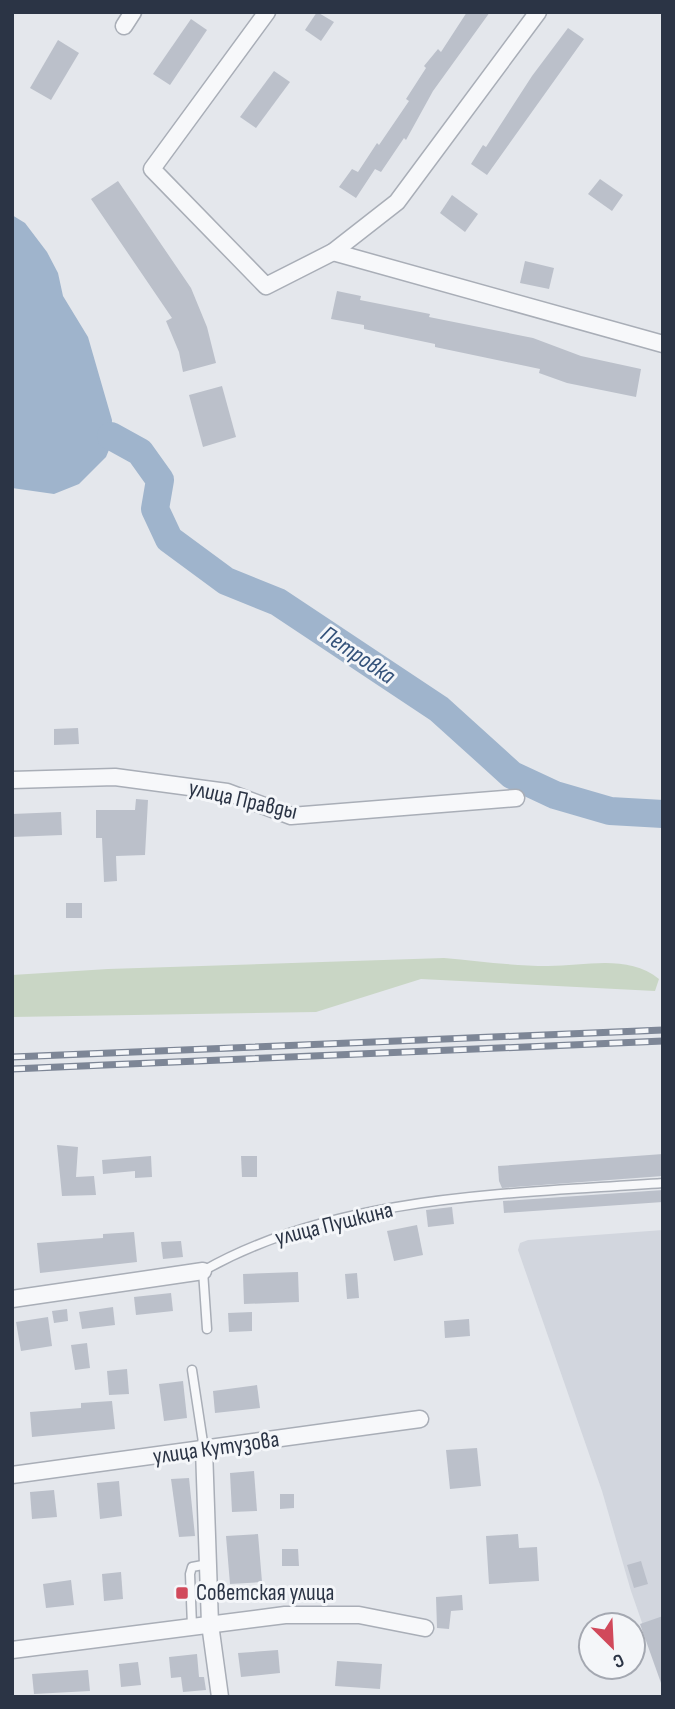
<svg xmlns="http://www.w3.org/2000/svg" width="675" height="1709" font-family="'Sofia Sans Condensed',sans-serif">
<rect width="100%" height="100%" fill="#e4e7ec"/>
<!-- built -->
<path fill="#d2d6de" d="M663,1230V1683L631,1591L602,1491L518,1250L520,1243L528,1240Z"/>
<!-- green -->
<path fill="#c9d6c5" d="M444,958C478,961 513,966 548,966C586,966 628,954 659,979L655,991L421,979L316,1012L12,1017V975L108,969Z"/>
<!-- water -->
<path fill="#9fb4cc" d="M12,215L25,223L47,252L58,273L63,296L88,337L112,420L111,445L106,457L79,484L54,494L12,488Z"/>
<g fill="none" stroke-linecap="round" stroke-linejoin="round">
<!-- river -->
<path stroke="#9fb4cc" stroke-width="28" d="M111,436L140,452L160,480L155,509L169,539L226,581L278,602L439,709L512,775L555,795L610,811L663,814"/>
</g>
<!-- building -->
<g fill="#bbc0ca">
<path d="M317,12L334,22L321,41L305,30Z"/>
<path d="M467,12H490L433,91L406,140L404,138L381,172L375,169L356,198L339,187L352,169L358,172L377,143L379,145L409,101L406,99L426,68L424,66L438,49L441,52Z"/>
<path d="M191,19L207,30L170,85L153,74Z"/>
<path d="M568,28L584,39L487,175L471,164L483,145L486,147L532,76Z"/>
<path d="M58,40L79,53L51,100L30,88Z"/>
<path d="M274,71L290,82L256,128L240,117Z"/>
<path d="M600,179L623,195L612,211L588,194Z"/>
<path d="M118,181L191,288L207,327L216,363L183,372L179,352L166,321L172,318L91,199Z"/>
<path d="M452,195L478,214L465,232L440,213Z"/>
<path d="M525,261L554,268L549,289L520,283Z"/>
<path d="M337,291L361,296L360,300L430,314L429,317L533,338L581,356L641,369L636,397L567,383L539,373L540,369L435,347V344L364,329V325L331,319Z"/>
<path d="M222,386L236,437L203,447L189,395Z"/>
<path d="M78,728L79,744L54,745V729Z"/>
<path d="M136,799L148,800L145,855L116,856L117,881L104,882L102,838H96V810H135Z"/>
<path d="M61,812L62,835L12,837V814Z"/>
<rect x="66" y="903" width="16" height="15"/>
<path d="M57,1145L78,1147L76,1177L94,1176L96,1195L62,1196Z"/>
<path d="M663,1154V1176L502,1188L499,1181L498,1166Z"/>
<path d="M151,1156L152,1177L135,1178V1171L103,1174L102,1160Z"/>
<path d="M241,1156H257V1177H242Z"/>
<path d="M663,1190V1202L504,1213L503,1201Z"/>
<path d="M452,1207L454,1224L428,1227L426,1210Z"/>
<path d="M417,1225L423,1255L394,1261L387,1231Z"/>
<path d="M134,1232L137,1262L40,1273L37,1243L103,1238V1234Z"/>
<path d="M181,1241L183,1257L163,1259L161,1242Z"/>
<path d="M298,1272L299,1302L244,1304L243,1274Z"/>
<path d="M357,1273L359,1298L347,1299L345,1274Z"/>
<path d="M171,1293L173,1311L136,1315L134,1297Z"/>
<path d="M113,1307L115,1325L82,1329L79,1312Z"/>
<path d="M67,1309L68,1321L54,1323L52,1311Z"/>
<path d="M252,1312V1331L229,1332L228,1313Z"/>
<path d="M48,1317L52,1346L21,1351L16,1322Z"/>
<path d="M469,1319L470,1336L445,1338L444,1321Z"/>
<path d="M87,1343L90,1368L75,1370L71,1345Z"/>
<path d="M127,1369L129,1394L109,1395L107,1371Z"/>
<path d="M183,1381L187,1418L164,1421L159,1384Z"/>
<path d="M257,1385L260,1408L215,1413L213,1391Z"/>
<path d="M112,1401L115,1429L32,1437L30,1412L81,1408V1403Z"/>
<path d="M477,1448L481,1486L450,1489L446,1450Z"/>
<path d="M254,1471L257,1511L232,1512L230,1473Z"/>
<path d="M189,1478L195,1536L179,1537L171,1479Z"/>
<path d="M119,1481L122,1516L100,1519L97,1483Z"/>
<path d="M54,1490L57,1517L32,1519L30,1492Z"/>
<path d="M280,1494H294V1508L280,1509Z"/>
<path d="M258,1534L262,1582L230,1584L226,1536Z"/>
<path d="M518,1534L519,1548L537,1547L539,1581L489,1584L486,1536Z"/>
<path d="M282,1549H298L299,1566H282Z"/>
<path d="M641,1561L648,1584L634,1588L627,1565Z"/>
<path d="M121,1572L123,1599L104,1601L102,1574Z"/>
<path d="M71,1580L74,1605L46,1608L43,1584Z"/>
<path d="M462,1595L463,1610L451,1611L449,1629L437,1628L436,1597Z"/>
<path d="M663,1616V1682L661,1683L640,1624Z"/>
<path d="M278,1650L280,1673L241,1677L238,1653Z"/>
<path d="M197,1654L199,1677H204L206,1690L183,1692L181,1677L171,1678L169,1657Z"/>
<path d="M337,1661L382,1664L380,1689L335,1686Z"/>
<path d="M138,1662L141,1685L121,1687L119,1664Z"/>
<path d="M88,1670L90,1691L34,1694L32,1674Z"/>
</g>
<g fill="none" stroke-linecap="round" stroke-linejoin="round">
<defs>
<g id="service">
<path d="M207,1329L203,1271C338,1194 512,1194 663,1183"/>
<path d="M192,1370L204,1449"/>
<path d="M192,1626L190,1574L192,1567L208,1564"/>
</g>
<g id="minor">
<path d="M267,12L152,169L266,286L333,252L397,202L538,12"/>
<path d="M124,26L133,12"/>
<path d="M333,252L663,344"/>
<path d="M12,780L115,777L227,792L291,816L516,798"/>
<path d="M12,1299L203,1271"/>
<path d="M204,1449L210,1624L220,1697"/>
<path d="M12,1475L420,1419"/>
<path d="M12,1650L285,1615H359L425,1628"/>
</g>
</defs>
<!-- service casing -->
<use href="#service" stroke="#a9aeb7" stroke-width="11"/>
<!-- minor casing -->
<use href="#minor" stroke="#a9aeb7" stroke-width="19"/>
<!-- service -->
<use href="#service" stroke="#f7f8fa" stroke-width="8"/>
<!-- minor -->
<use href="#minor" stroke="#f7f8fa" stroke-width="16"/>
<defs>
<g id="rail">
<path d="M12,1057L663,1030"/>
<path d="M12,1069L663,1041"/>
</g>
</defs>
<!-- rail casing -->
<use href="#rail" stroke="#7d8696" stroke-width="7"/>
<!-- rail -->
<use href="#rail" stroke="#f4f6f9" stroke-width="4.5" stroke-dasharray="13" stroke-linecap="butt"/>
</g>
<!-- markers -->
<rect fill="#d1495b" stroke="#f4f6f9" stroke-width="2.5" x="175" y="1586" width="14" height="14" rx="3.5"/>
<g text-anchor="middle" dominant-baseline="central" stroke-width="6" stroke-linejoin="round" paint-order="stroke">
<!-- street labels -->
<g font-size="23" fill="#2b3445" stroke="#f4f6f9">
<text transform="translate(243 800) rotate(13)">улица Правды</text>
<text transform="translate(334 1224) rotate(-14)">улица Пушкина</text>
<text transform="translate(216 1448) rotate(-8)">улица Кутузова</text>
</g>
<!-- poi labels -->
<g font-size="23" fill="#2b3445" stroke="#f4f6f9" text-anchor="start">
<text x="196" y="1593">Советская улица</text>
</g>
<!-- water labels -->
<g font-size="24" font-style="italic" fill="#34527a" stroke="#f4f6f9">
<text transform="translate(358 655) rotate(34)">Петровка</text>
</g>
</g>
<!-- border -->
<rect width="675" height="1709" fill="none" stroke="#2b3445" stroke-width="28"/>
<!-- north arrow -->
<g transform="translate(612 1646) rotate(156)"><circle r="33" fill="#f4f6f9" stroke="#a4a8b1" stroke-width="2"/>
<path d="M0-5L12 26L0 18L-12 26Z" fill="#d1495b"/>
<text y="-10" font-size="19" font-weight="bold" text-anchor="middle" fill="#2b3445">С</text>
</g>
</svg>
